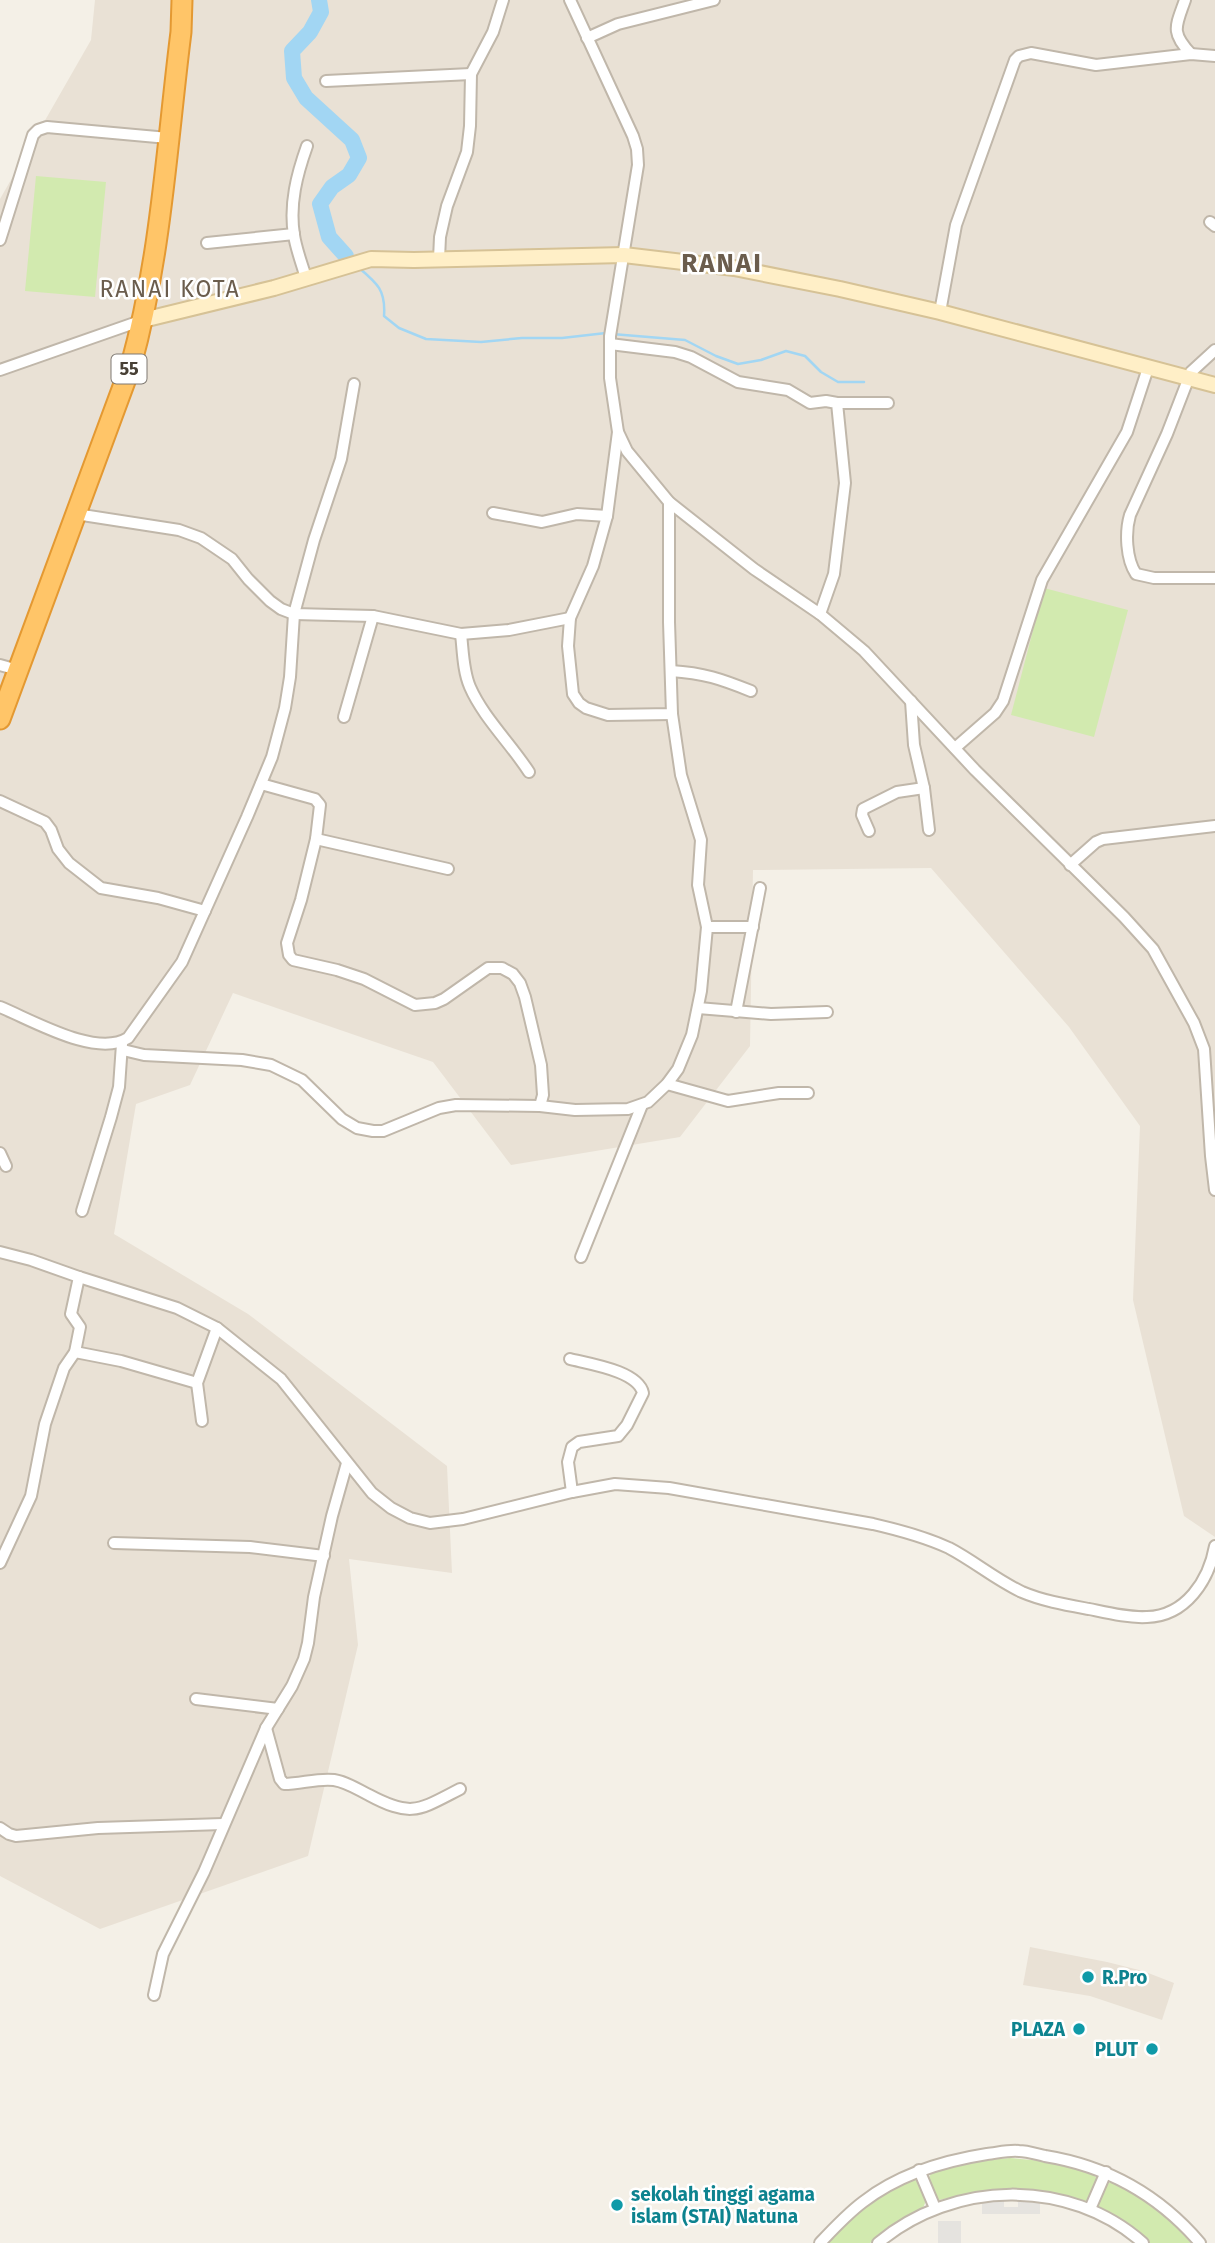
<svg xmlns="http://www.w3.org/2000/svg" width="1215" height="2243" font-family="'Fira Sans',sans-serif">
<rect width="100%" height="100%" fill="#f4f0e7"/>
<!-- residential -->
<g fill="#e9e1d5">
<path d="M95,0H1215V1537L1184,1516L1133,1300L1140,1126L1069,1027L931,868L753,870L750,1046L680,1137L511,1165L433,1062L233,993L190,1085L136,1104L114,1234L248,1314L447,1466L452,1573L349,1559L358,1645L308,1856L100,1929L0,1876V199L91,40Z"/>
<path d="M1030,1947L1107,1962L1143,1971L1174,1983L1162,2020L1090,1996L1023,1985Z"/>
</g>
<!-- green -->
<g fill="#d2eaaf">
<path d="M36,176L106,182L95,297L25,291Z"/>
<path d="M1044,588L1128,610L1094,737L1011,715Z"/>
<path d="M1010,2158C1029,2160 1089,2163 1098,2180L1088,2201L1082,2202L1048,2193L1007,2189L986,2190L939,2200L935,2198L928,2179L932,2172L966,2162Z"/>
<path d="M915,2179L918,2181L927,2198L923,2208L892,2226L870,2243H827C847,2221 884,2184 915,2179Z"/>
<path d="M1113,2182C1144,2197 1169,2218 1191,2243H1149C1136,2231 1104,2218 1097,2204L1105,2184Z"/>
</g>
<!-- parking -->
<g fill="#e5e3df">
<path d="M982,2201H1004V2207H1018V2201H1040V2214H982Z"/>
<rect x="938" y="2221" width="23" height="22"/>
</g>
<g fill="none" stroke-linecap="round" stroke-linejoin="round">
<!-- stream -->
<g stroke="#a2d6f3" stroke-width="2.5">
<path d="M358,267C377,283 386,290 384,316L399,328L426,339L481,342L522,338H562L606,333"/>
<path d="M612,334L685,340L716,356L738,364L761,360L786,351L805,356L821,372L838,382H864"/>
</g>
<!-- river -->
<path stroke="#a2d6f3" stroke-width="16" d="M319,0L321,12L310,32L292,51L294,78L306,98L352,140L359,158L349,175L332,187L320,204L329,237L346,256"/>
<defs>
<g id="street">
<path d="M570,0L633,136L637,149L638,165L610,336V378L618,432L627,451L669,502L754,569L820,614L864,651L975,770L1124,917L1153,949L1194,1023L1204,1049L1211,1156L1215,1190"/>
<path d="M1185,0C1176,26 1170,32 1191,54"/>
<path d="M587,38L618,24L714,0"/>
<path d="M326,81L471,74"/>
<path d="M1210,222L1215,226"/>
<path d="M0,240L33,135L38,130L47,127L168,138"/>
<path d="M207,243L294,234"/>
<path d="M439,259L440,237L447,206L467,152L470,126L471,74L493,32L503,0"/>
<path d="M306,278C302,264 296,249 294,235C289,204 297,174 307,146"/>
<path d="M940,312L956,225L1015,60L1019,56L1031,53L1096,65L1191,54L1215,56"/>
<path d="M610,344L675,352L691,357L738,382L788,390L810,403L826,401L837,403L845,483L834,574L820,614"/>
<path d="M1215,350L1191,372L1167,434L1130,515C1125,532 1126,559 1136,574L1154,578H1215"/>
<path d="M0,370L143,320"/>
<path d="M837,403H888"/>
<path d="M618,432L607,516L593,566L570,618L568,646L573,694L579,703L586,708L608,715L672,714L669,622V502"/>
<path d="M493,513L542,522L577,514L607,516"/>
<path d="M76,514L179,530L201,538L232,559L248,579L270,601L281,609L294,614L373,616L461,634L509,630L570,618"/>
<path d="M461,634C463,651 463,671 470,687C483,717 511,744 529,772"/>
<path d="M0,665L18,670"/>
<path d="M671,671C704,673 721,679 751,691"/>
<path d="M911,701L914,745L924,788L929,830"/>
<path d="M344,717L373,616"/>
<path d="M955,748L995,713L1003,701L1042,580L1127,432L1148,368"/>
<path d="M261,784L315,799L320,805L316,839L301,900L287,943L289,955L293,960L337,970L364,979L415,1005L435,1003L444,999L488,968H502L513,974L520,983L525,997L541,1065L543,1095L540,1106"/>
<path d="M0,801L45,822L51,830L58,849L69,863L101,888L158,898L205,911"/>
<path d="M869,831L862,815L863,809L897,792L924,788"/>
<path d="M316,839L448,869"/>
<path d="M1070,865L1096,842L1103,839L1215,826"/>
<path d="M707,927H753"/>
<path d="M0,1007C32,1020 96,1058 128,1038L182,962L247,817L272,757L285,708L290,677L294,614L314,540L341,459L354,384"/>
<path d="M698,1008L771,1014L827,1012"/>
<path d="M736,1012L760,888"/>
<path d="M123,1050L144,1055L242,1060L271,1065L302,1080L342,1119L357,1128L373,1131H383L439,1108L456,1105L540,1106L575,1110L628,1109L648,1102L667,1084L678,1069L692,1035L701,991L707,927L698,885L701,840L681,775L672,714"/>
<path d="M667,1084L728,1101L779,1093H808"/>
<path d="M0,1153L6,1166"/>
<path d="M82,1211L111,1117L119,1087L122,1044"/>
<path d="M0,1252L31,1260L79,1277L177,1308L217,1328L281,1379L372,1493L391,1508L410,1518L430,1523L463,1519L572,1492L615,1484L669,1488L873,1524C899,1530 925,1537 949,1548C974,1561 996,1580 1022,1592C1043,1601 1067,1605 1089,1609C1108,1613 1128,1618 1147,1617C1186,1616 1209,1580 1215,1546"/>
<path d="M581,1257L642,1105"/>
<path d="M75,1352L121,1361L197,1383"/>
<path d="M570,1359C590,1364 638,1371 643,1393L627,1425L618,1436L579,1442L572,1447L568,1462L572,1492"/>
<path d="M202,1421L197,1383L217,1328"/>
<path d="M114,1543L250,1547L324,1556"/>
<path d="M0,1563L31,1496L45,1424L64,1368L75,1352L80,1327L71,1314L79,1277"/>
<path d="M196,1699L278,1709"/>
<path d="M266,1728L280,1779L284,1784C301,1784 317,1778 334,1780C347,1782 357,1789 369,1795C412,1818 419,1810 460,1789"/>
<path d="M0,1828L9,1834L16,1836L98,1828L223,1824"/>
<path d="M154,1995L163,1954L204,1872L266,1728L292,1686L304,1659L308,1643L314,1597L332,1516L347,1463"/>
<path d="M919,2170L935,2208"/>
<path d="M1090,2209L1106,2172"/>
<path d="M820,2243C834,2228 847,2214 863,2202C899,2174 942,2161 987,2154C997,2153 1008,2150 1019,2151C1027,2151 1036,2154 1045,2156C1107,2166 1159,2195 1200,2243"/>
<path d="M878,2243C953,2180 1069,2177 1143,2243"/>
</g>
<path id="secondary" d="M143,320L274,288L371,259L414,260L624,255L734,268L840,289L940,312L1215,385"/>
<path id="highway" d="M0,719L131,365C161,257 167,143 181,32L182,0"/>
</defs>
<!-- street casing -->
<use href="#street" stroke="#c0b7aa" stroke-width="14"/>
<!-- secondary casing -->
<use href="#secondary" stroke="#d6c296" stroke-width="18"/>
<!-- highway casing -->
<use href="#highway" stroke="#e49932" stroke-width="23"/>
<!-- street -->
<use href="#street" stroke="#fff" stroke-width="10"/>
<!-- secondary -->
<use href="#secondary" stroke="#ffefc7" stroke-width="14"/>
<!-- highway -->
<use href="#highway" stroke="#ffc568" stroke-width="19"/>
</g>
<!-- markers -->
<g fill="#0f9aa8" stroke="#fff" stroke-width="2.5">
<circle cx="1088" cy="1977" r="7"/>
<circle cx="1079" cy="2029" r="7"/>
<circle cx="1152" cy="2049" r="7"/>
<circle cx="617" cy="2205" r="7"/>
</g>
<g text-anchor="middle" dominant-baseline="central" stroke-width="5" stroke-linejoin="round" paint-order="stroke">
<!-- shield labels -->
<rect fill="#fff" stroke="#7f7972" stroke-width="2" x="111.5" y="354.5" width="35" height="29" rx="5"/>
<g font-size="18" font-weight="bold" fill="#484036">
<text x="129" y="369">55</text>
</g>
<!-- culture labels -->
<g font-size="19" font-weight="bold" fill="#0d838f" stroke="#fff" text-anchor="start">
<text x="1102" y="1977">R.Pro</text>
<text x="1065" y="2029" text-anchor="end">PLAZA</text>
<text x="1138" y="2049" text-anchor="end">PLUT</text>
<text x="631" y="2194">sekolah tinggi agama<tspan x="631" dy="22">islam (STAI) Natuna</tspan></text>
</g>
<!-- quarter labels -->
<g font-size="23" letter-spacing="2" fill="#6b5d4d" stroke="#fff">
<text x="170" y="289">RANAI KOTA</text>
</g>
<!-- district labels -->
<g font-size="26" font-weight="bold" letter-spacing="2" fill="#6b5d4d" stroke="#fff">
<text x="722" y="263">RANAI</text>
</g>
</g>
</svg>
